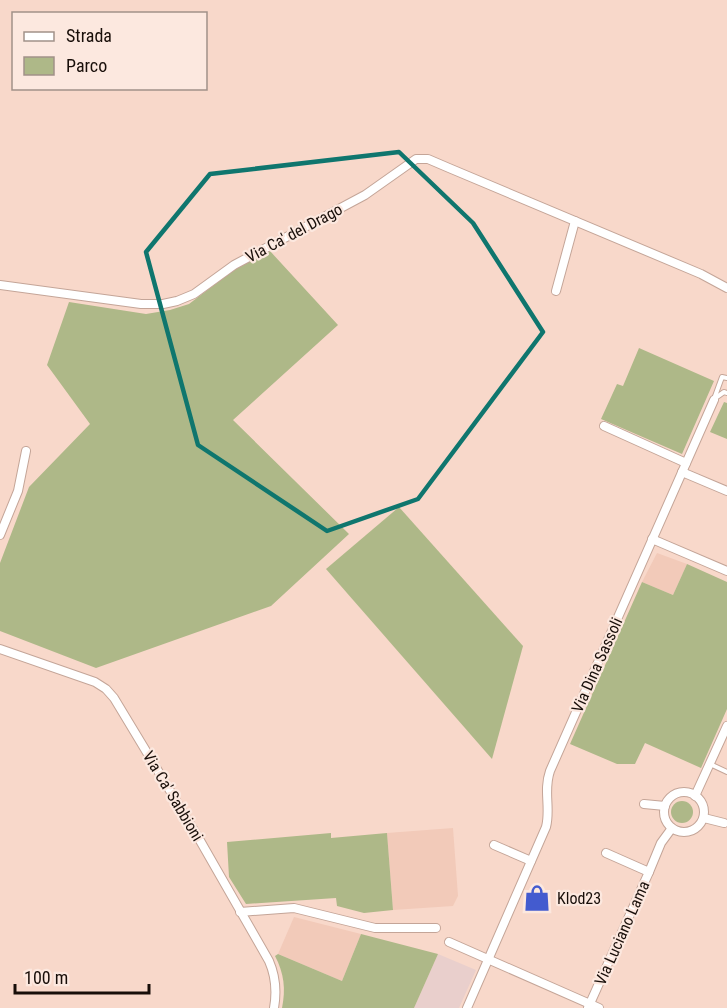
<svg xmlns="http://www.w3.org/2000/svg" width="727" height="1008" font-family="'Roboto Condensed',sans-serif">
<rect width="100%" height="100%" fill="#f8d8ca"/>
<!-- commercial -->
<path fill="#e9cfcc" d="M438,954L476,970L459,1008H414Z"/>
<!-- built -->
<g fill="#f2cab9">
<path d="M657,553L687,564L673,595L642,582Z"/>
<path d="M453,828L458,896L453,906L393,910L387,833Z"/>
<path d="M294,917L361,934L342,981L278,954Z"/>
</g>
<!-- green -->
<g fill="#aeb888">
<path d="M270,251L338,325L233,420L349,534L271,606L96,668L0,631V563L29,487L90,424L47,365L69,302L146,314L170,310L189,304L235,269Z"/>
<path d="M639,348L714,381L682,454L601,419L617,384L623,386Z"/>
<path d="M724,402L727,403V439L710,432Z"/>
<path d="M399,507L523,646L492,759L326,569Z"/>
<path d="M687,564L727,582V709L701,768L645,743L635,764H617L570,744L642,582L673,595Z"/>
<circle cx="682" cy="812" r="11"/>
<path d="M331,833V838L387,833L393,910L364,913L337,906L336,898L246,904L229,877L227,842Z"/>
<path d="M361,934L438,954L414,1008H282C286,989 284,973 275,956L278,954L342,981Z"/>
</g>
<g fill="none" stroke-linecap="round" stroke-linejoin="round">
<defs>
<g id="lane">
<path d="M714,399L722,377L727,378"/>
<path d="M714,399L724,392L727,393"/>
<path d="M710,764L727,772"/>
</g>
<g id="street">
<path d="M0,285L141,304H163L177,301L194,294L234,265L365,195L416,159H428L449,168L701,274L727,288"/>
<path d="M556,291L575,221"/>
<path d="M604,426L686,463"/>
<path d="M682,472L727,491"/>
<path d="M0,535L18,491L26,451"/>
<path d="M652,539L727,571"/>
<path d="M0,649L95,682L106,689L114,698L198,837L269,961C276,977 277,991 274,1008"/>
<circle cx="684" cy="812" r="20"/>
<path d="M695,796L727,726"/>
<path d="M644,804L665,806"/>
<path d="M704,818L724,823"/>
<path d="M494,845L531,861"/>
<path d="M649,872L661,843L672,828"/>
<path d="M240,912L294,908L375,928H436"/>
<path d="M449,942L599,1008"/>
<path d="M467,1008L546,827C551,808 543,791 550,771L714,400"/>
<path d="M588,1008L649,872L606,853"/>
</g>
</defs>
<!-- lane casing -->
<use href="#lane" stroke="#c4a598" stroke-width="6"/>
<!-- street casing -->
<use href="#street" stroke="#c4a598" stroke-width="10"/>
<!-- lane -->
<use href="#lane" stroke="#fff" stroke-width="4"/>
<!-- street -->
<use href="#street" stroke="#fff" stroke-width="8"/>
</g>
<!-- marked area -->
<path fill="none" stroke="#0f766e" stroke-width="4.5" stroke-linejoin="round" d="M399,152L473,223L543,332L418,499L327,531L198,445L146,252L210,174Z"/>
<!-- icons -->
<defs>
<symbol id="shop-bare" viewBox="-9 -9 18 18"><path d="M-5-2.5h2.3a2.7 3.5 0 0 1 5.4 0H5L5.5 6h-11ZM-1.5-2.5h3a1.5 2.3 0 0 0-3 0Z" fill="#435bcf" stroke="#fce8df" stroke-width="2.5" paint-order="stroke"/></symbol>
</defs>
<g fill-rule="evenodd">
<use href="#shop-bare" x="518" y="879" width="38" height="38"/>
</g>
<g text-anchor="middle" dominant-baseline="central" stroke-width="4.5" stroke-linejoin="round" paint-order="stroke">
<!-- street labels -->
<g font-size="16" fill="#180e09" stroke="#fce8df">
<text transform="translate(294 233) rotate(-28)">Via Ca' del Drago</text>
<text transform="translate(597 665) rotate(-66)">Via Dina Sassoli</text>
<text transform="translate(173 796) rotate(59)">Via Ca' Sabbioni</text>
<text transform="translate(622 933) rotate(-66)">Via Luciano Lama</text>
</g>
<!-- poi labels -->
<g font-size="16" fill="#180e09" stroke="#fce8df" text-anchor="start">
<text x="557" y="898">Klod23</text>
</g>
</g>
<!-- legend -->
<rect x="12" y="12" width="195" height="78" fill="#fce8df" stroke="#a19189" stroke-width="1.5"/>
<rect x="24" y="32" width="30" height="9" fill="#ffffff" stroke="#a19189" stroke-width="1.5"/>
<text x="66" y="42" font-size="18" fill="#180e09">Strada</text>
<rect x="24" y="57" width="30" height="18" fill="#aeb888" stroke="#a19189" stroke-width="1.5"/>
<text x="66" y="72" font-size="18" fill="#180e09">Parco</text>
<!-- scale -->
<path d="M15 984v9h134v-9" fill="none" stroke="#180e09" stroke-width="3"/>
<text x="24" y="984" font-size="18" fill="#180e09" stroke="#fce8df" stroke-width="4.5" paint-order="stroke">100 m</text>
</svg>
